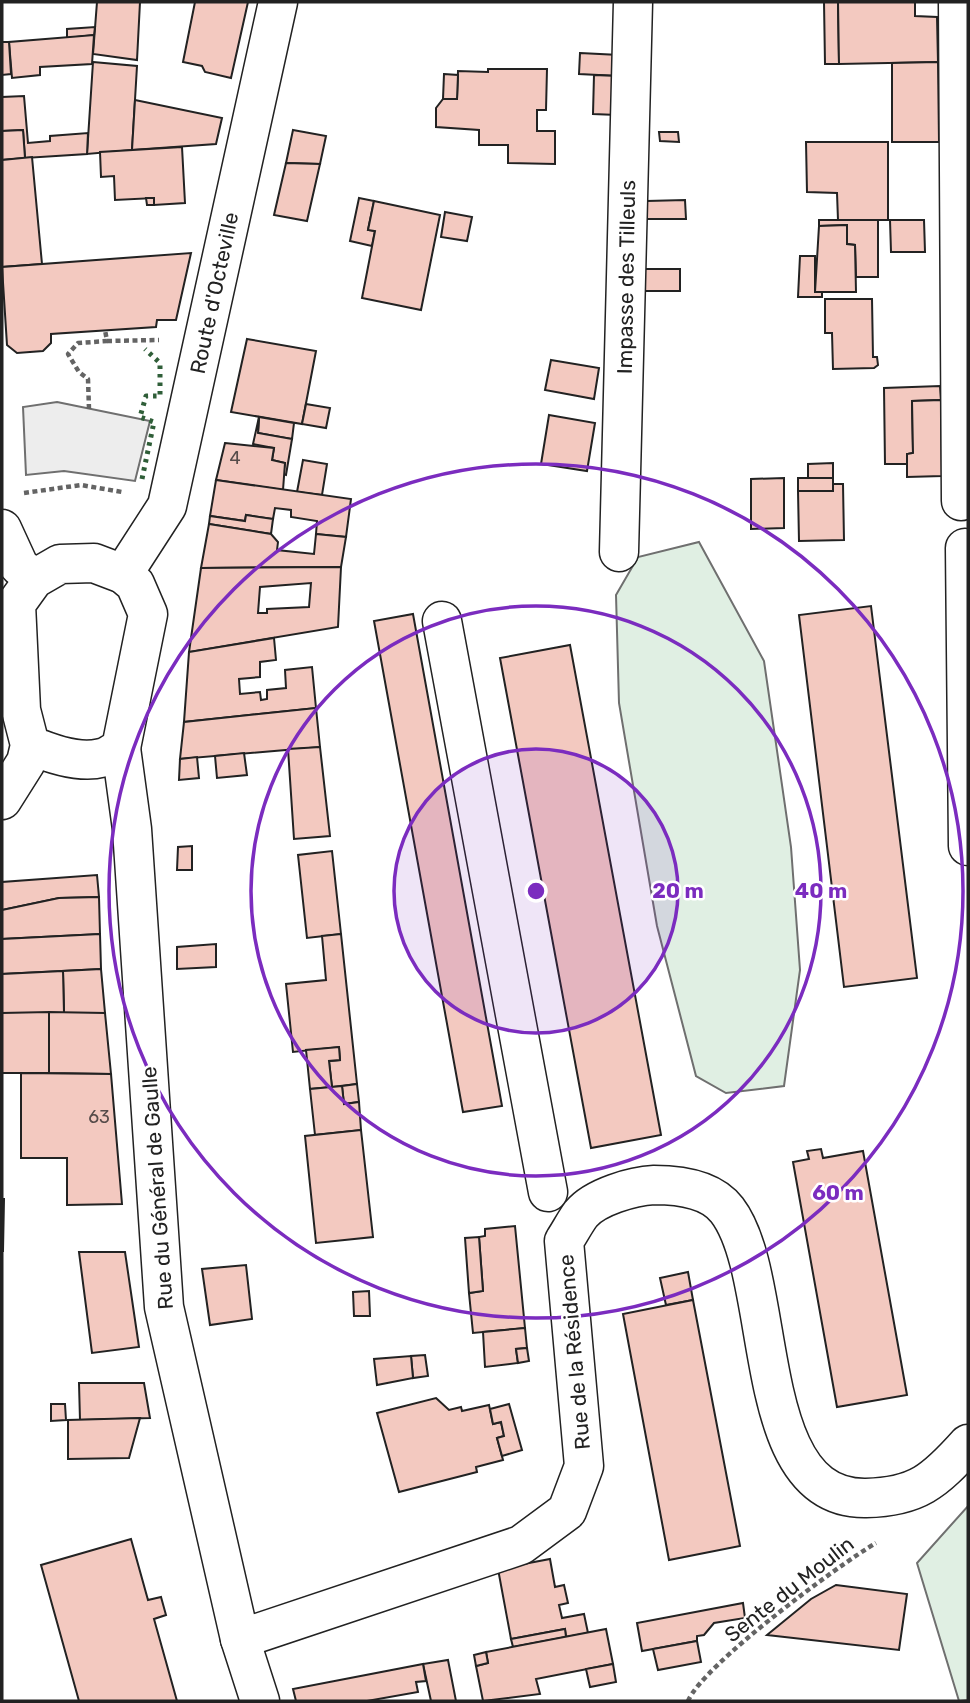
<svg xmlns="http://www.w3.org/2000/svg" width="970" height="1703" font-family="Rubik,sans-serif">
<rect width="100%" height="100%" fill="#fff"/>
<!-- green -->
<g fill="#e0efe3" stroke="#6f6f6f" stroke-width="2">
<path d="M699,542L764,661L791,847L800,970L784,1086L726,1093L696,1076L657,926L619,703L616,595L638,557Z"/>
<path d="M968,1506V1700L959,1701L917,1563Z"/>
</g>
<!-- parking -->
<path fill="#ededed" stroke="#6f6f6f" stroke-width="2" d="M57,402L150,421L135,481L64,471L26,475L23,407Z"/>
<!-- building -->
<g fill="#f3c9c0" stroke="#222" stroke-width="2" fill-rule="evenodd">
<path d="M97,2H140L137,60L93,54Z"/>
<path d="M195,2H248L231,78L205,72L202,66L183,62Z"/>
<path d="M824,2H838L839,64H825Z"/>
<path d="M838,2H915V16L937,17L938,62L839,64Z"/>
<path d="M95,27L94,35L67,38V29Z"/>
<path d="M94,35L92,64L40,67V75L12,78L9,42Z"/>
<path d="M2,42H9L11,74L2,75Z"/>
<path d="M580,53L619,55L618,76L579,74Z"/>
<path d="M93,62L137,66L132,150L87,154Z"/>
<path d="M938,62L939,142H892V63Z"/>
<path d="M488,69H547L546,110H537V131H555V164L508,163V145H479V130L436,127V108L443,99H457L458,71L488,72Z"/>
<path d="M444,74L458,75L457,99H443Z"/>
<path d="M594,75L618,76L617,115L593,114Z"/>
<path d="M24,96L28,143L50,141V136L88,133L87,154L25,158L23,130L2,131V97Z"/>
<path d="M135,100L222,118L216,144L132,150Z"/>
<path d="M23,130L25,158L2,160V131Z"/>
<path d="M293,130L326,136L320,164L286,163Z"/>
<path d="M659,132H678L679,142L660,141Z"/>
<path d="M806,142H888V220H838L837,193L807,192Z"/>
<path d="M182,147L185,203L154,205V198L115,200L114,176L101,177L100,152Z"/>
<path d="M32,157L42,264L2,267V160Z"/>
<path d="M286,163L320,164L307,221L274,215Z"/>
<path d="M146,198H154V205H147Z"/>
<path d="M359,198L374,201L368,230L375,231L372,246L350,241Z"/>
<path d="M685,200L686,219H647V201Z"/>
<path d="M374,201L440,215L421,310L362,298L375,231L368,230Z"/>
<path d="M445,212L472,217L467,241L441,237Z"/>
<path d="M819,220H878V277H856L855,245L847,244V225L819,226Z"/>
<path d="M890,220H924L925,252H891Z"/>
<path d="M847,225V244L855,245L856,292H815L819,226Z"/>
<path d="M191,253L176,320H157L156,327L51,334V343L43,351L17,353L7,345L2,267Z"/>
<path d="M800,256H815V292H822V297H798Z"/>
<rect x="645" y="269" width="35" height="22"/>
<path d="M825,299H872L873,357H877L878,365L874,368L833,369L832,333H825Z"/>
<path d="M247,339L316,351L302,424L231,412Z"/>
<path d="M551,360L599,368L594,399L545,390Z"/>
<path d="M940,386L941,400L912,401L913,453L907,454V464H885L884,388Z"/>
<path d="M941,400L942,476L907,477V454L913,453L912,401Z"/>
<path d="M306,404L330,408L326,428L302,424Z"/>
<path d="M549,415L595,423L587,471L541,464Z"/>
<path d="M259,417L294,423L292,439L258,433Z"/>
<path d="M259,417L258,433L292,439L286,475L283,474L285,463L272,460L274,448L253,444Z"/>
<path d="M225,443L274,448L272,460L285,463L283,490L216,480Z"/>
<path d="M303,460L327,464L322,495L297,492Z"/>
<path d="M833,463V478H808V464Z"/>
<path d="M784,478V528L751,529V479Z"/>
<rect x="798" y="478" width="35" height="13"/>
<path d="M216,480L351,499L346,537L316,534L317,521L291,517V510L275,508L273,519L246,515L245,521L210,516Z"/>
<path d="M833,484H843L844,540L799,541L798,491H833Z"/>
<path d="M246,515L273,519L271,534L209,524L210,516L245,521Z"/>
<path d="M209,524L271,534L278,542L277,550L314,554L316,534L346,537L341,567L201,568Z"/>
<path d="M341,567L338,627L189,652L201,568ZM311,583L309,607L267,609V613H258L260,587Z"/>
<path d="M871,606L917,978L844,987L799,615Z"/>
<path d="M413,614L502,1106L463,1112L374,621Z"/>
<path d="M274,638L276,660L260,662V677L239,679L240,694L260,692L261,700L267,699V690L286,688L285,670L312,667L316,708L184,722L189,652Z"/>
<path d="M570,645L661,1135L591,1148L500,658Z"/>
<path d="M316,708L320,747L180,759L184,722Z"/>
<path d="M320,747L330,836L294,839L288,749Z"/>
<path d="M244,753L247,775L217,778L215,756Z"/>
<path d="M197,757L199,778L179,780L180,759Z"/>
<path d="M192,846V870H177L178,847Z"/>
<path d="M332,851L341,934L307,938L298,855Z"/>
<path d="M97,875L99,897L59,898L2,910V882Z"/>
<path d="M99,897L100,934L2,939V910L59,898Z"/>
<path d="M100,934L101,969L2,974V939Z"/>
<path d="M341,934L357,1084L332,1087L329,1061L340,1060L339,1047L293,1052L286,984L326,980L322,936Z"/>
<path d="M216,944V967L177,969V947Z"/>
<path d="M101,969L105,1013H64L63,971Z"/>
<path d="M63,971L64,1013H2V974Z"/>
<path d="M49,1012L105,1013L111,1074L49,1073Z"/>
<path d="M49,1012V1073H2V1013Z"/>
<path d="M339,1047L340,1060L329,1061L332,1087L310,1089L306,1050Z"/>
<path d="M21,1073L111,1074L122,1204L67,1205V1158H21Z"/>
<path d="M357,1084L359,1102L344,1104L342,1086Z"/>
<path d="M342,1086L344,1104L359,1102L361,1130L315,1135L310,1089Z"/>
<path d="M361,1130L373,1237L316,1243L305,1136Z"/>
<path d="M821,1149L823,1158L863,1151L907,1395L837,1407L793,1162L809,1159L807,1151Z"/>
<path d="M2,1199H4L3,1251H2Z"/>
<path d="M515,1226L525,1328L473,1333L469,1293L483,1291L479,1237L485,1236V1229Z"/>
<path d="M479,1237L483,1291L469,1293L465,1238Z"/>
<path d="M79,1252H125L139,1347L92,1353Z"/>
<path d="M246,1265L252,1319L210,1325L202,1269Z"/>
<path d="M688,1272L693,1300L666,1305L660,1278Z"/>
<path d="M369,1291L370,1316H354L353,1292Z"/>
<path d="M693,1300L740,1546L669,1560L623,1314Z"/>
<path d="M525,1328L527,1348L516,1349L518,1363L485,1367L483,1332Z"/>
<path d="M527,1348L529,1361L518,1363L516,1349Z"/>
<path d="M425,1355L428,1376L413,1378L411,1356Z"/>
<path d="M411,1356L413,1378L377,1385L374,1359Z"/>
<path d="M79,1383H144L150,1418L80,1420Z"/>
<path d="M436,1398L449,1410L461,1407L462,1411L489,1405L493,1424L501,1422L504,1436L497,1438L503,1460L476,1467L477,1472L399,1492L377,1413Z"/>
<path d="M51,1404H65L66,1420L51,1421Z"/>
<path d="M509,1404L522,1450L502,1456L497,1438L504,1436L501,1422L493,1424L490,1409Z"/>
<path d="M140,1418L129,1458L68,1459V1420Z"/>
<path d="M131,1539L148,1600L161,1597L166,1615L154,1619L177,1701H79L41,1565Z"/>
<path d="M550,1559L555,1587L564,1585L568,1603L559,1605L562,1618L584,1614L588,1633L566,1637L565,1629L511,1639L498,1569Z"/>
<path d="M836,1585L907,1594L899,1650L767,1635L811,1599Z"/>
<path d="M743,1603L745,1618L714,1623L704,1635L697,1636V1641L642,1651L637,1623Z"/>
<path d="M565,1629L566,1637L513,1647L511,1639Z"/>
<path d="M606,1629L613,1664L536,1679L540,1694L483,1701L476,1666L488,1663L486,1652Z"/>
<path d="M697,1641L701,1662L658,1670L653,1649Z"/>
<path d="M486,1652L488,1663L476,1666L474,1655Z"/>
<path d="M448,1660L456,1701H431L423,1664Z"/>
<path d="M423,1664L426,1681L416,1682L418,1692L367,1701H296L293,1689Z"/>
<path d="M613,1664L616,1682L590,1687L586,1669Z"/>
</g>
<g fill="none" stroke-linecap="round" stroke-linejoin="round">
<defs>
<g id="minor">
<path d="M958,2L961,501"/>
<path d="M2,529L19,566L34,579"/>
<path d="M965,548L968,846"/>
<path d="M619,552L633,2"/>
<path d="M442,621L548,1192"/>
<path d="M240,1639L521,1545L567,1511L584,1466L564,1241C570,1232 575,1222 581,1214C595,1197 633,1186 654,1185C678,1185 711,1189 727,1210C780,1279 747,1500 866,1498C917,1497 935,1481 968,1444"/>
</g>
<g id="major">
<path d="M123,574L167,506L278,2"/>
<path d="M121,748L132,829L164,1307L240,1639L260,1701"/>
<path d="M2,800L26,762L30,745L21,710L16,604L34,579L60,564L94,563L123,574L135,584L148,614L121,748C115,751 108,757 101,758C79,764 49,753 30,745"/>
</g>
</defs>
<!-- minor casing -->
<use href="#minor" stroke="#222" stroke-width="41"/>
<!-- major casing -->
<use href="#major" stroke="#222" stroke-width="41"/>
<!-- path -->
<g stroke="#646464" stroke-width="4.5" stroke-dasharray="5 3.5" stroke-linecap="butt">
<path d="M107,341L159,340"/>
<path d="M89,409L88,379L79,372L68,354L78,343L107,341L105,330"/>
<path d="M24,493L81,485L122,492"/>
<path d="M688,1701C703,1665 837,1566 876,1543"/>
</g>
<!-- minor -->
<use href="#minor" stroke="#fff" stroke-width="38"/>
<!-- major -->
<use href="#major" stroke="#fff" stroke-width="38"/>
<!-- hedge -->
<path stroke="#2f5e38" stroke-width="5" stroke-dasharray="3.5 5" stroke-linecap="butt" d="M142,479L154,422L140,417L146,396H160V363L145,349"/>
</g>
<!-- distance rings -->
<circle cx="536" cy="891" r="142" fill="#7b2cbf" fill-opacity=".12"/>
<g fill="none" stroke="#7b2cbf" stroke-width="3.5">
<circle cx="536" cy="891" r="142"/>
<circle cx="536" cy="891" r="285"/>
<circle cx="536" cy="891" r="427"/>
</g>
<g text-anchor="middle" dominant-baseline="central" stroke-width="5" stroke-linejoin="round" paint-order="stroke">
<!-- number labels -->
<g font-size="18" fill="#564c4a">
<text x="235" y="458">4</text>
<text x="99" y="1117">63</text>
</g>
<!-- street labels -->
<g font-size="21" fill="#222" stroke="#fff">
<text transform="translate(626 277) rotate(-89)">Impasse des Tilleuls</text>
<text transform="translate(214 293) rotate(-78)">Route d'Octeville</text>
<text transform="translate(157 1188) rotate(-94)">Rue du Général de Gaulle</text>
<text transform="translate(574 1352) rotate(-95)">Rue de la Résidence</text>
<text transform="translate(789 1589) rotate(-38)">Sente du Moulin</text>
</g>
</g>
<circle cx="536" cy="891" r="10" fill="#7b2cbf" stroke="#fff" stroke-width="3.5"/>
<g font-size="21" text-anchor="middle" font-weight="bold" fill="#7b2cbf" stroke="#fff" stroke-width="5" stroke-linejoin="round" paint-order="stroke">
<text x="678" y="898">20 m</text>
<text x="821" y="898">40 m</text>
<text x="838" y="1200">60 m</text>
</g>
<!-- border -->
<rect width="970" height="1703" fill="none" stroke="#222222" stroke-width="7"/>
</svg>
